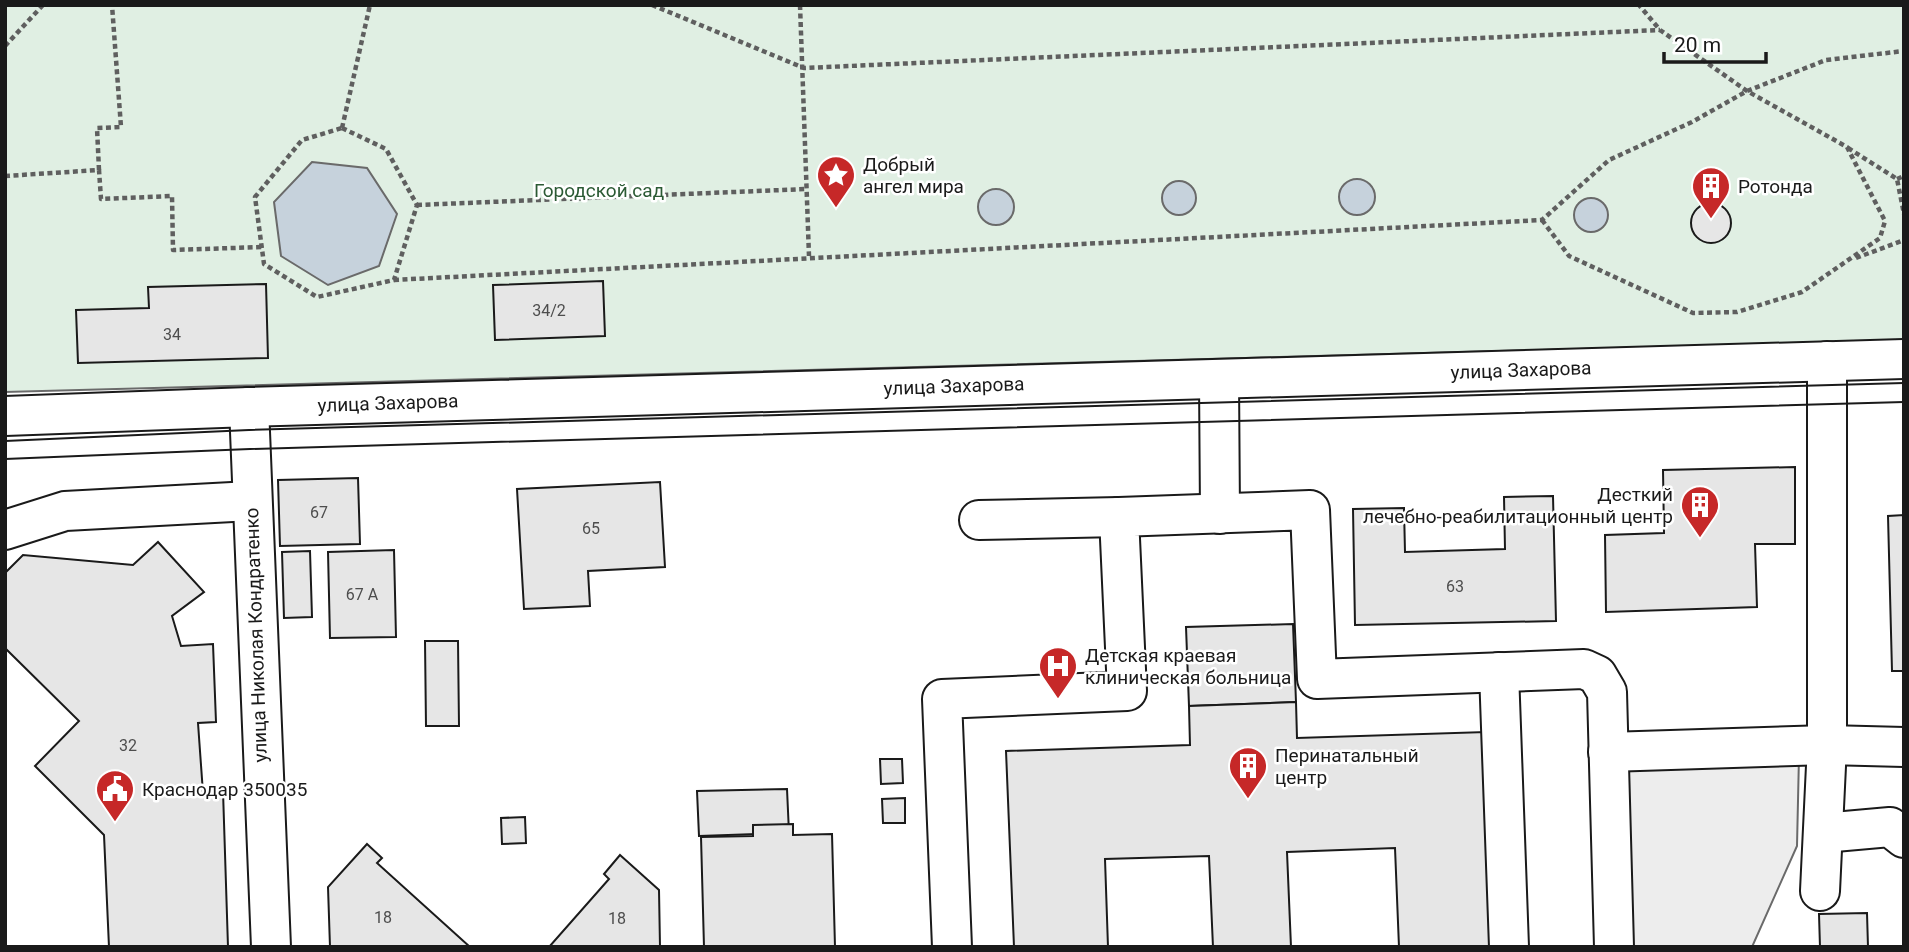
<svg xmlns="http://www.w3.org/2000/svg" width="1909" height="952" font-family="Roboto,sans-serif">
<rect width="100%" height="100%" fill="#fff"/>
<!-- green -->
<path fill="#e0efe3" stroke="#6a6a6a" stroke-width="2" d="M5,5H1904V340L5,392Z"/>
<!-- parking -->
<path fill="#ededed" stroke="#6a6a6a" stroke-width="2" d="M1799,756L1797,846L1752,947H1606L1602,759Z"/>
<!-- water -->
<g fill="#c6d2dc" stroke="#6a6a6a" stroke-width="2">
<path d="M312,162L367,168L397,214L379,266L328,285L281,256L274,202Z"/>
<circle cx="1357" cy="197" r="18"/>
<circle cx="1179" cy="198" r="17"/>
<circle cx="996" cy="207" r="18"/>
<circle cx="1591" cy="215" r="17"/>
</g>
<!-- building -->
<g fill="#e6e6e6" stroke="#1a1a1a" stroke-width="2">
<circle cx="1711" cy="223" r="20"/>
<path d="M603,281L605,336L495,340L493,285Z"/>
<path d="M266,284L268,358L78,363L76,310L149,308L148,287Z"/>
<path d="M1795,467V544H1755L1757,607L1606,612L1605,535L1664,533L1663,470Z"/>
<path d="M358,478L360,544L280,546L278,480Z"/>
<path d="M660,482L665,567L588,571L590,606L524,609L517,489Z"/>
<path d="M1553,496L1556,621L1355,625L1353,509L1404,508L1405,552L1505,549L1504,497Z"/>
<path d="M1904,515V671H1892L1888,516Z"/>
<path d="M158,542L204,592L172,616L181,646L213,644L216,722L198,723L203,793L223,791L228,947H109L104,835L35,766L79,721L5,648V573L23,555L133,565Z"/>
<path d="M394,550L396,637L330,638L328,552Z"/>
<path d="M310,551L312,617L284,618L282,552Z"/>
<path d="M1293,624L1296,702L1189,706L1186,627Z"/>
<path d="M425,641H458L459,726H426Z"/>
<path d="M1296,702L1297,738L1486,732L1493,947H1399L1395,848L1287,852L1291,947H1213L1209,856L1105,859L1108,947H1014L1006,751L1190,745L1189,706Z"/>
<path d="M880,759H902L903,783L881,784Z"/>
<path d="M787,789L789,833L699,836L697,791Z"/>
<path d="M905,798V823H883L882,799Z"/>
<path d="M525,817L526,843L502,844L501,818Z"/>
<path d="M793,824V835L832,834L835,947H704L701,837L753,836V825Z"/>
<path d="M367,844L382,858L377,863L470,947H330L328,887Z"/>
<path d="M620,855L659,890L660,947H549L609,879L604,874Z"/>
<path d="M1867,913L1868,947H1820L1819,914Z"/>
</g>
<g fill="none" stroke-linecap="round" stroke-linejoin="round">
<defs>
<g id="minor">
<path d="M1219,379L1220,514"/>
<path d="M249,407L271,947"/>
<path d="M5,416L249,407L1904,359"/>
<path d="M979,520L1119,517"/>
<path d="M5,530L65,511L251,501"/>
<path d="M1499,672L1509,947"/>
<path d="M1608,752L1827,745L1904,747"/>
<path d="M1823,833L1890,827L1904,838"/>
<path d="M1820,891L1827,745V361"/>
<path d="M952,947L942,699L1127,691L1119,517L1310,510L1317,679L1584,669L1597,675L1607,692L1614,947"/>
</g>
</defs>
<!-- minor casing -->
<use href="#minor" stroke="#1a1a1a" stroke-width="42"/>
<!-- path -->
<g stroke="#5f5f5f" stroke-width="4.5" stroke-dasharray="5 3.5" stroke-linecap="butt">
<path d="M652,5L804,68L1660,30"/>
<path d="M800,5L809,256"/>
<path d="M5,46L43,5"/>
<path d="M342,128L386,149L417,205L394,280L317,297L264,264L255,197L302,140Z"/>
<path d="M342,128L370,5"/>
<path d="M1848,148L1897,179L1904,214"/>
<path d="M99,170L97,128L121,127L112,5"/>
<path d="M5,176L99,170L101,199L172,196L173,250L262,247"/>
<path d="M1897,179L1904,176"/>
<path d="M417,205L807,189"/>
<path d="M1542,220L1569,256L1693,313L1737,312L1802,292L1880,238L1885,221L1847,147L1747,91L1660,30L1639,5"/>
<path d="M1856,258L1904,240"/>
<path d="M394,280L1542,220L1609,160L1692,122L1747,91L1826,60L1904,51"/>
</g>
<!-- minor -->
<use href="#minor" stroke="#fff" stroke-width="38"/>
<!-- tram -->
<g stroke="#1a1a1a" stroke-width="2">
<path d="M5,441L249,430L1904,383"/>
<path d="M5,459L250,449L1904,402"/>
</g>
</g>
<!-- icons -->
<defs>
<symbol id="sight-pin" viewBox="-11 -11 22 30"><path d="M0 17L-7.5 6A9.5 9.5 0 1 1 7.5 6Z" fill="#c62828" stroke="#fff"/><path d="M0-6L1.8-2.2L6-1.7L2.9 1.2L3.7 5.4L0 3.3L-3.7 5.4L-2.9 1.2L-6-1.7L-1.8-2.2Z" fill="#fff"/></symbol>
<symbol id="building-pin" viewBox="-11 -11 22 30"><path d="M0 17L-7.5 6A9.5 9.5 0 1 1 7.5 6Z" fill="#c62828" stroke="#fff"/><path d="M-4-6H4V6H1V3H-1V6H-4ZM-2.5-4.3h1.7v1.8h-1.7ZM.8-4.3h1.7v1.8H.8ZM-2.5-1h1.7V.8h-1.7ZM.8-1h1.7V.8H.8Z" fill="#fff"/></symbol>
<symbol id="hospital-pin" viewBox="-11 -11 22 30"><path d="M0 17L-7.5 6A9.5 9.5 0 1 1 7.5 6Z" fill="#c62828" stroke="#fff"/><path d="M-5-5h3v3.5h4V-5h3V5h-3V1.5h-4V5h-3Z" fill="#fff"/></symbol>
<symbol id="civic-pin" viewBox="-11 -11 22 30"><path d="M0 17L-7.5 6A9.5 9.5 0 1 1 7.5 6Z" fill="#c62828" stroke="#fff"/><path d="M-.6-6.5H3V-4.5H.6V-3L4-1V1h2V6H-6V1h2V-1L-.6-3ZM-1.2 2.5V6h2.4V2.5Z" fill="#fff"/></symbol>
</defs>
<g fill-rule="evenodd">
<use href="#sight-pin" x="814" y="153" width="44" height="60"/>
<use href="#building-pin" x="1689" y="164" width="44" height="60"/>
<use href="#building-pin" x="1678" y="483" width="44" height="60"/>
<use href="#hospital-pin" x="1036" y="644" width="44" height="60"/>
<use href="#building-pin" x="1226" y="744" width="44" height="60"/>
<use href="#civic-pin" x="93" y="767" width="44" height="60"/>
</g>
<g text-anchor="middle" dominant-baseline="central" stroke-width="5" stroke-linejoin="round" paint-order="stroke">
<!-- number labels -->
<g font-size="16" fill="#4d4d4d">
<text x="549" y="310">34/2</text>
<text x="172" y="334">34</text>
<text x="319" y="512">67</text>
<text x="591" y="528">65</text>
<text x="1455" y="586">63</text>
<text x="362" y="594">67 А</text>
<text x="128" y="745">32</text>
<text x="383" y="917">18</text>
<text x="617" y="918">18</text>
</g>
<!-- poi labels -->
<g font-size="19" fill="#1a1a1a" stroke="#fff" text-anchor="start">
<text x="863" y="164">Добрый<tspan x="863" dy="22">ангел мира</tspan></text>
<text x="1738" y="186">Ротонда</text>
<text x="1673" y="494" text-anchor="end">Десткий<tspan x="1673" dy="22">лечебно-реабилитационный центр</tspan></text>
<text x="1085" y="655">Детская краевая<tspan x="1085" dy="22">клиническая больница</tspan></text>
<text x="1275" y="755">Перинатальный<tspan x="1275" dy="22">центр</tspan></text>
<text x="142" y="789">Краснодар 350035</text>
</g>
<!-- park labels -->
<g font-size="19" fill="#2b5a34" stroke="#fff">
<text x="599" y="190">Городской сад</text>
</g>
<!-- street labels -->
<g font-size="19" fill="#1a1a1a" stroke="#fff">
<text transform="translate(1521 370) rotate(-2)">улица Захарова</text>
<text transform="translate(954 386) rotate(-2)">улица Захарова</text>
<text transform="translate(388 403) rotate(-2)">улица Захарова</text>
<text transform="translate(256 635) rotate(-92)">улица Николая Кондратенко</text>
</g>
</g>
<!-- border -->
<rect width="1909" height="952" fill="none" stroke="#1a1a1a" stroke-width="14"/>
<!-- scale -->
<path d="M1664 52v10h102v-10" fill="none" stroke="#1a1a1a" stroke-width="3.5"/>
<text x="1674" y="52" font-size="21" fill="#1a1a1a" stroke="#ffffff" stroke-width="5" paint-order="stroke">20 m</text>
</svg>
